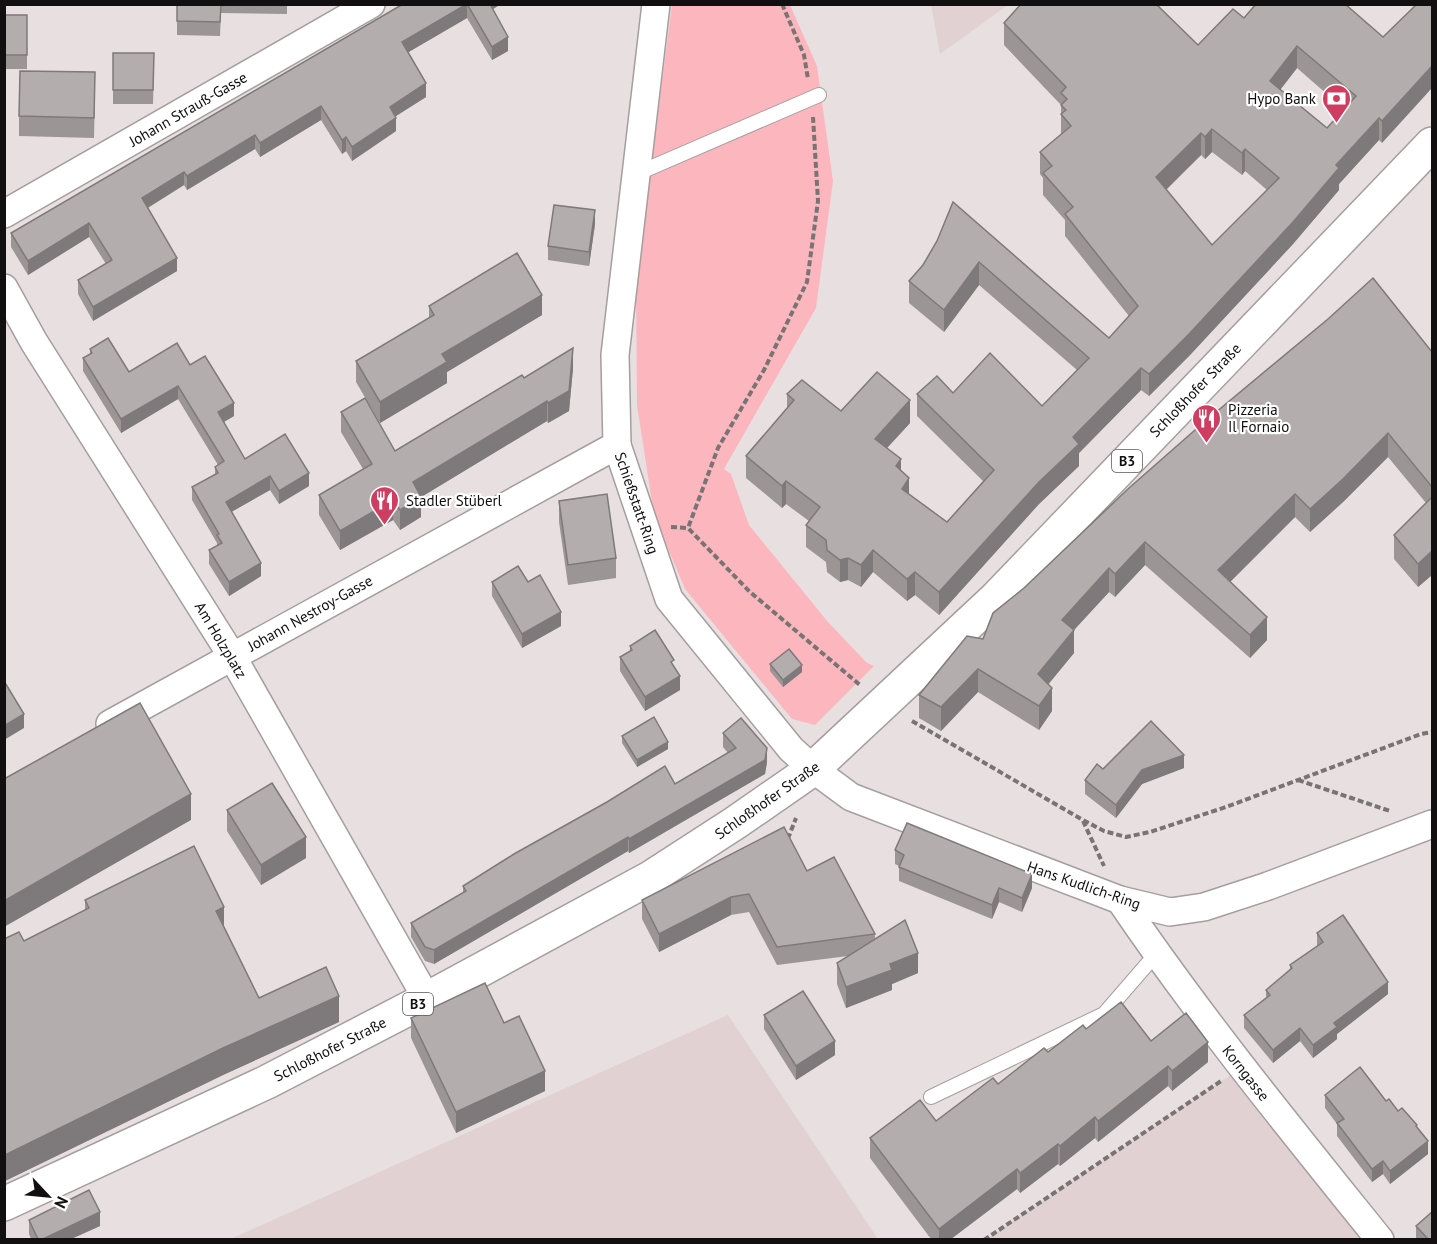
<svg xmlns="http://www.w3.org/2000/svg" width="1437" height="1244" font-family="'PT Sans',sans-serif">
<rect width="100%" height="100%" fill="#e8e0e0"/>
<!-- built -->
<g fill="#e1d1d2">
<path d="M931,4H1008V5L940,54Z"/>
<path d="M728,1015L878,1239H230L235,1237Z"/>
<path d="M1241,1068L1380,1240H984Z"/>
</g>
<!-- green -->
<path fill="#fcb6be" d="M672,5H790L817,66L833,181L816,308L724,469L731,474L749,525L828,622L867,663L874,666L815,725L792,719L685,589L654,515L637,405L636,284Z"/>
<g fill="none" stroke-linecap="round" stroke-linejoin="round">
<defs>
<g id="lane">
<path d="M636,174L819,95"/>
<path d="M931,1097L1104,1014L1156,954"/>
</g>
<g id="street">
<path d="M656,4L615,355L617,445L669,599L791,749L813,769L851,797L1120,900L1170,912L1204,907L1268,886L1432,824"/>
<path d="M4,214L371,4"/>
<path d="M4,288L34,342L232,656L427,999"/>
<path d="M110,724L617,445"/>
<path d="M1120,900C1200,1018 1290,1128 1380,1240"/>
</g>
<path id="primary" d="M4,1204L267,1082L427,999L650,878L735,823L813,769L996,598L1432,144"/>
</defs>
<!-- lane casing -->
<use href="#lane" stroke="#a59e9e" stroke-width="16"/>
<!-- street casing -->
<use href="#street" stroke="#a59e9e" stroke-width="30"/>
<!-- primary casing -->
<use href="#primary" stroke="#a59e9e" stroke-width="36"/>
<!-- path -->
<g stroke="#797474" stroke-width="4" stroke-dasharray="6 3" stroke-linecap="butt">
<path d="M782,4L804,55L808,79"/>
<path d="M813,117L818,201L807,282L764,370L718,448L688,528L750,592L860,685"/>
<path d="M671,527L688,528"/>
<path d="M912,721L1083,820L1104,831L1126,837L1150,832L1226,807L1421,734L1432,732"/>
<path d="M1298,780L1390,811"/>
<path d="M1083,821L1104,866"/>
<path d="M786,837L789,836L796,818"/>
<path d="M984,1240L1221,1081"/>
</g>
<!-- lane -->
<use href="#lane" stroke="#fff" stroke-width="14"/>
<!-- street -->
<use href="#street" stroke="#fff" stroke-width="27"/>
<!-- primary -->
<use href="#primary" stroke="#fff" stroke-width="33"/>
</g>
<!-- wall -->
<g fill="#9b9596" fill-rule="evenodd">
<path d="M177,4H287V14L221,13L220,36L177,35Z"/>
<path d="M403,4H501L492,9L508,51L492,60L467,18L408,52L426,97L395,116L396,131L352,161L346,151L342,154L321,120L260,157L255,149L187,190L184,185L148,208L177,271L93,321L78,294V280L106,264L89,237L28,275L11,247V233Z"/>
<rect x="4" y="15" width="23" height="54"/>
<path d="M1244,18L1383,37L1382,143L1379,140L1339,184V190L1293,244L1190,355L1149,396L1141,390L1079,453V466L1039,504L939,615L915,595L907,601L873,572L861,587L848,580L840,582L827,572L826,562L806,547V525L809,521L786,504L782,508L746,478V456L787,408V394L841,411L910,423L887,448L901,471L909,494L947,522L983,481L917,416V394L953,393L1042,406L1077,370L979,285L944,332L909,303V281L923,265L937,241L953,202L1109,338L1129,316L1065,236V220L1043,195V178L1040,174V152L1061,134V105L1004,45V23L1198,45ZM1297,68L1344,109L1327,128L1280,90ZM1212,152L1242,175L1245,171L1267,190L1212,245L1166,189L1201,155L1205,159Z"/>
<path d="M113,53L154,67L153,104H113Z"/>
<path d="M95,93L94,138L19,136V116Z"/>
<path d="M595,224L589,266L548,260V246Z"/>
<path d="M429,306L542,315L447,372V383L380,423L356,382V361L429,318Z"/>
<path d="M90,349L129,372L190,365L234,416L224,422L245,459L309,486L279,504L270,490L231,512L261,576L229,596L209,564V550L217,546V543L192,500V487L215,474V467L218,465L178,399L121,433L83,371V358L90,354Z"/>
<path d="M1432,352V575L1418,587L1394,559V535L1426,503L1388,457L1343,502L1310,532L1295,517L1230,582L1267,640L1250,658L1145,565L1115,597L1109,592L1074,630V653L1048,684L1052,711L1039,730L978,692L941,731L919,718V695L983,639Z"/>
<path d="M573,368L569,411L548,423L547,421L421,497V517L400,530L393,520L340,550L319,515V495L363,469L341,432V412L395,451L524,378Z"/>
<path d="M559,501L616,558V578L568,585L559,522Z"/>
<path d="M492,582H528L561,626L522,648L492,596Z"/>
<path d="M630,646L674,666L680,690L645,711L620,671V657L630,651Z"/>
<path d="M770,664L802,672L783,687L770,671Z"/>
<path d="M723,733L767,762L765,774L629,853L628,851L434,964L425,961L411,937V923L463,893V886L675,784L728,753L723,747Z"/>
<path d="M622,736L668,749L637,767L622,743Z"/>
<path d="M1184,768L1142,784L1116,818L1085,794V780L1103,769Z"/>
<path d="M227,810L306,858L261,885L227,831Z"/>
<path d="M895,850L1032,888L1022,912L999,902L992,919L899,881V866L895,864Z"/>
<path d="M807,871L875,934V939L918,973L892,984V990L846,1008L837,984V963L848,956L777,965L749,912L731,915L659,952L642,919V900Z"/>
<path d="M85,900L224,926L259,998L339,1022L223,1075L5,1181L4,939L24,941L85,911Z"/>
<path d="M1317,933L1388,994L1337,1034V1039L1313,1058L1300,1041L1273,1063L1244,1028V1015L1266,998V990L1290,970V965L1317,946Z"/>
<path d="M764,1015L835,1055L796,1080L764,1029Z"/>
<path d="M411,1018L504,1023L545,1091L456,1133L411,1038Z"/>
<path d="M1086,1029L1151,1041L1208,1062L1172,1091L1168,1086L1098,1142L1095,1138L1060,1166L1058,1164L1020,1193L1017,1189L951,1239H931L870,1158V1138L936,1121L998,1084Z"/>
<path d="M1325,1095L1386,1101L1417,1128L1428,1154L1390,1184L1383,1174L1372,1182L1337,1136V1124L1325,1108Z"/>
<path d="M29,1220L100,1226L71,1239H31L29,1234Z"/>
<path d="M1416,1226L1432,1239H1416Z"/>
</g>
<!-- shaded-wall -->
<g fill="#7e797a">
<path d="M467,4V18L402,56V42Z"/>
<path d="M487,4H501L487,13Z"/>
<path d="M508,37V51L492,60V47Z"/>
<path d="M1297,46V68L1270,103V81Z"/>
<path d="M1432,66V88L1382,143V121Z"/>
<path d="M426,83V97L390,120V107Z"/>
<path d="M321,106V120L260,157V143Z"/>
<path d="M396,118V131L352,161V147Z"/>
<path d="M1379,118V140L1339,184V190L1293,244L1190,355L1149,396V374Z"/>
<path d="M1212,129V152L1205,159V137Z"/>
<path d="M1201,133V155L1156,200V177Z"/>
<path d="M255,135V149L187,190V176Z"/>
<path d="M346,137V151L342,154V140Z"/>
<path d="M1245,149V171L1242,175V153Z"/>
<path d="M184,172V185L142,211V198Z"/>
<path d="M595,210V224L589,266V252Z"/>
<path d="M89,223V237L28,275V261Z"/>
<path d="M177,258V271L93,321V307Z"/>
<path d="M979,262V285L944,332V310Z"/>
<path d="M542,295V315L447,372V383L380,423V402L442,354Z"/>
<path d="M573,348V368L569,411L548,423V403Z"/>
<path d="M1141,368V390L1079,453V466L1039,504L939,615V592L1073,437Z"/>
<path d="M178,386V399L121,433V419Z"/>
<path d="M910,400V423L875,461V439Z"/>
<path d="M547,401V421L413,502V482Z"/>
<path d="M234,403V416L218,425V412Z"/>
<path d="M1388,433V457L1343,502L1310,532V509Z"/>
<path d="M901,459V482L896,466Z"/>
<path d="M309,473V486L279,504V491Z"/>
<path d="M270,476V490L226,515V502Z"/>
<path d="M909,478V500L902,489Z"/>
<path d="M786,481V504L782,508V486Z"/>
<path d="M1295,494V517L1218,594V570Z"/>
<path d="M421,497V517L400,530V510Z"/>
<path d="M393,500V520L340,550V531Z"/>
<path d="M1145,542V565L1115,597V574Z"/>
<path d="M873,550V572L861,587V565Z"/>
<path d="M1432,551V575L1418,587V564Z"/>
<path d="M848,558V580L840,582V560Z"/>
<path d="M261,563V576L229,596V582Z"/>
<path d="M1109,568V592L1062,643V620Z"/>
<path d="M915,572V595L907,601V579Z"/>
<path d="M561,612V626L522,648V634Z"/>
<path d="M1267,617V640L1250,658V635Z"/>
<path d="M1074,630V653L1038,697V674Z"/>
<path d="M802,665V672L783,687V680Z"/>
<path d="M978,669V692L941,731V707Z"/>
<path d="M680,676V690L645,711V697Z"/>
<path d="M1052,688V711L1039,730V706Z"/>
<path d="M24,714V728L4,740V726Z"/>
<path d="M668,742V749L637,767V760Z"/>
<path d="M767,748V762L765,774L629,853V839Z"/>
<path d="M1184,755V768L1142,784L1116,818V805L1142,770Z"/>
<path d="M191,794V820L4,927V901Z"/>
<path d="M306,837V858L261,885V865Z"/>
<path d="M628,837V851L434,964V950Z"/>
<path d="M1032,874V888L1022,912V898Z"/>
<path d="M999,888V902L992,919V905Z"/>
<path d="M731,897V915L659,952V934Z"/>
<path d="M224,907V933L216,911Z"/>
<path d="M918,953V973L892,984V990L846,1008V987L890,964Z"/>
<path d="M1388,982V994L1337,1034V1039L1313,1058V1045L1334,1023Z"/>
<path d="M339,996V1022L223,1075L5,1181V1155L223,1048Z"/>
<path d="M1300,1028V1041L1273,1063V1050Z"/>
<path d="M835,1041V1055L796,1080V1066Z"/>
<path d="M1208,1042V1062L1172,1091V1071Z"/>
<path d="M1168,1066V1086L1098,1142V1121Z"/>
<path d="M545,1071V1091L456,1133V1112Z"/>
<path d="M1095,1117V1138L1060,1166V1146Z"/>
<path d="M1428,1141V1154L1390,1184V1171Z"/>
<path d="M1058,1144V1164L1020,1193V1173Z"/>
<path d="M1383,1161V1174L1372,1182V1169Z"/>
<path d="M1017,1169V1189L951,1239H939V1229Z"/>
<path d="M100,1212V1226L71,1239H43Z"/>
</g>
<!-- building -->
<g fill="#b4adae" stroke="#7e797a" stroke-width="1.5" fill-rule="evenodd">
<path d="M177,4H221L220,22L177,21Z"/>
<path d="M403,4H467L402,42L426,83L390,107L396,118L352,147L346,137L342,140L321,106L260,143L255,135L187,176L184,172L142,198L177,258L93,307L78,280L112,260L89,223L28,261L11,233Z"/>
<path d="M467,4H490L508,37L492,47Z"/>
<path d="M1021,4H1156L1198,45L1233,9L1244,18L1256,4H1345L1383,37L1417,4H1432V66L1382,121L1379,118L1336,165L1339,168L1293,222L1190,333L1149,374L1141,368L1073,437L1079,444L1039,482L939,592L915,572L907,579L873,550L861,565L848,558L840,560L827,550L826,540L806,525L820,507L786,481L782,486L746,456L794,400L787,394L802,380L841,411L877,372L910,400L875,439L901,459L896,466L909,478L902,489L947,522L994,470L917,394L937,376L953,393L990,353L1042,406L1089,358L979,262L944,310L909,281L923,265L937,241L953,202L1109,338L1138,306L1065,214L1073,207L1043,173L1052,166L1040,152L1071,126L1061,114L1066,110L1061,105L1067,99L1061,93L1066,87L1004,23ZM1297,46L1356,96L1327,128L1270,81ZM1212,129L1242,153L1245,149L1279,178L1212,245L1156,177L1201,133L1205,137Z"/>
<rect x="4" y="15" width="23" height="40"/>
<path d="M113,53H154L153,90H113Z"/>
<path d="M20,71L95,72L94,118L19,116Z"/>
<path d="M554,205L595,210L589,252L548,246Z"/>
<path d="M517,253L542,295L442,354L447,362L380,402L356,361L434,315L429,306Z"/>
<path d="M1373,278L1432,352V487L1388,433L1343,479L1310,509L1295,494L1218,570L1267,617L1250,635L1145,542L1115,574L1109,568L1062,620L1074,630L1038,674L1052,688L1039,706L978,669L941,707L919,695L967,636L983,639L993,613L1024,588L1129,488L1203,423L1328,319Z"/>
<path d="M108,338L129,372L177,343L190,365L205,356L234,403L218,412L245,459L285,434L309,473L279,491L270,476L226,502L261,563L229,582L209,550L222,543L217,535L219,534L192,487L218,473L215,467L224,461L178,386L121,419L83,358L92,353L90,349Z"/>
<path d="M573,348L569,391L548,403L547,401L413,482L421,497L400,510L393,500L340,531L319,495L372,464L341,412L365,398L395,451L522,375L524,378Z"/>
<path d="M607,494L616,558L568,565L559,501Z"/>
<path d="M1432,497V551L1418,564L1394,535Z"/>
<path d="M518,566L528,582L540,575L561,612L522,634L492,582Z"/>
<path d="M655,630L674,660L671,662L680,676L645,697L620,657L632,650L630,646Z"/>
<path d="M789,649L802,665L783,680L770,664Z"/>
<path d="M4,681L24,714L4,726Z"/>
<path d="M140,703L191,794L4,901V779Z"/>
<path d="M654,717L668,742L637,760L622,736Z"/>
<path d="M741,718L767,748L765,760L629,839L628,837L434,950L425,947L411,923L466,891L463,886L514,854L607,802L665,766L675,784L736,748L723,733Z"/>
<path d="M1151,721L1184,755L1142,770L1116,805L1085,780L1097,764L1103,769Z"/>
<path d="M272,783L306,837L261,865L227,810Z"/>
<path d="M907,823L1032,874L1022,898L999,888L992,905L899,867L904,855L895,850Z"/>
<path d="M784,827L807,871L834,857L875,934L777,947L749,894L731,897L659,934L642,900Z"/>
<path d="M194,846L224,907L216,911L259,998L326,967L339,996L223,1048L5,1155L4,939L19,932L24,941L89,908L85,900Z"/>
<path d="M1343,915L1388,982L1334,1023L1337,1027L1313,1045L1300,1028L1273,1050L1244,1015L1270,995L1266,990L1292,968L1290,965L1323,942L1317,933Z"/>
<path d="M905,920L918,953L890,964L892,970L846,987L837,963Z"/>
<path d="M485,983L504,1023L519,1016L545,1071L456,1112L411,1018Z"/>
<path d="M803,991L835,1041L796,1066L764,1015Z"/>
<path d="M1121,1002L1151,1041L1186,1013L1208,1042L1172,1071L1168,1066L1098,1121L1095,1117L1060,1146L1058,1144L1020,1173L1017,1169L939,1229L870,1138L920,1100L936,1121L993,1078L998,1084L1044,1048L1048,1052L1083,1025L1086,1029Z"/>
<path d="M1360,1067L1386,1101L1389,1099L1398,1111L1402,1108L1417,1125L1416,1126L1428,1141L1390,1171L1383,1161L1372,1169L1337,1123L1344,1119L1325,1095Z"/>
<path d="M89,1190L100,1212L43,1239H38L29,1220Z"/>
<path d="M1432,1212V1239H1428L1416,1226Z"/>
</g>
<!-- icons -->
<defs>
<symbol id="bank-pin" viewBox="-11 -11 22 30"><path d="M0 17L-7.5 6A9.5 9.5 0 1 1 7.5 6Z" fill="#ce3e60" stroke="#fff"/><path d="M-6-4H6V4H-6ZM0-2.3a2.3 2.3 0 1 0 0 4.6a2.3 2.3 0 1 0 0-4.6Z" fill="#fff"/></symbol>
<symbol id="restaurant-pin" viewBox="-11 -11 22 30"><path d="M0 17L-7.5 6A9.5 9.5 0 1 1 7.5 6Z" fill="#ce3e60" stroke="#fff"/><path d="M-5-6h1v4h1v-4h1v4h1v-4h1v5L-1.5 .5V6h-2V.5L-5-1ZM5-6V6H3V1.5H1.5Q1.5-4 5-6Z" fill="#fff"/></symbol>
</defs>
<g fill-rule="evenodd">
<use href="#bank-pin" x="1320" y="82" width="33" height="45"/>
<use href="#restaurant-pin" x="1190" y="402" width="33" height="45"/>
<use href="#restaurant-pin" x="368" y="484" width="33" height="45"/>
</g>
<g text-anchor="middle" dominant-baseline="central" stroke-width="4.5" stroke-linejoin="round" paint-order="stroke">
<!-- shield labels -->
<g fill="#fff" stroke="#585757" stroke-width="1.5">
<rect x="1112" y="450" width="30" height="22" rx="4.5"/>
<rect x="403" y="993" width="30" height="22" rx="4.5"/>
</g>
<g font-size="14" font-weight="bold" fill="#110f0f">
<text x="1127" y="461">B3</text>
<text x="418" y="1004">B3</text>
</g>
<!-- poi labels -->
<g font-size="15" fill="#110f0f" stroke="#fff" text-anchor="start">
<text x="1316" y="98" text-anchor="end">Hypo Bank</text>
<text x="1228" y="409">Pizzeria<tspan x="1228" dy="17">Il Fornaio</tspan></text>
<text x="406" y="500">Stadler Stüberl</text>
</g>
<!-- street labels -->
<g font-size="15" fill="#110f0f" stroke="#fff">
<text transform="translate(188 109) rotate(-30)">Johann Strauß-Gasse</text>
<text transform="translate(1195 390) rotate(-46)">Schloßhofer Straße</text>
<text transform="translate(637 503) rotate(71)">Schießstatt-Ring</text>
<text transform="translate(310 613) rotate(-29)">Johann Nestroy-Gasse</text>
<text transform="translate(221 640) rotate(59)">Am Holzplatz</text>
<text transform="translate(767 800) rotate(-35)">Schloßhofer Straße</text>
<text transform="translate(1084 885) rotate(19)">Hans Kudlich-Ring</text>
<text transform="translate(330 1049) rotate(-27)">Schloßhofer Straße</text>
<text transform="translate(1246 1073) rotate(52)">Korngasse</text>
</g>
</g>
<!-- border -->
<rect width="1437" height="1244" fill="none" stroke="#110f0f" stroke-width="12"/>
<!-- north arrow -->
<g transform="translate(48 1196) rotate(116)" stroke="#ffffff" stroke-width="4.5" paint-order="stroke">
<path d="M0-4.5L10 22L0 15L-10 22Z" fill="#110f0f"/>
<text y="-9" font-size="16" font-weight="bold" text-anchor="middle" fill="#110f0f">N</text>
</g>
</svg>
